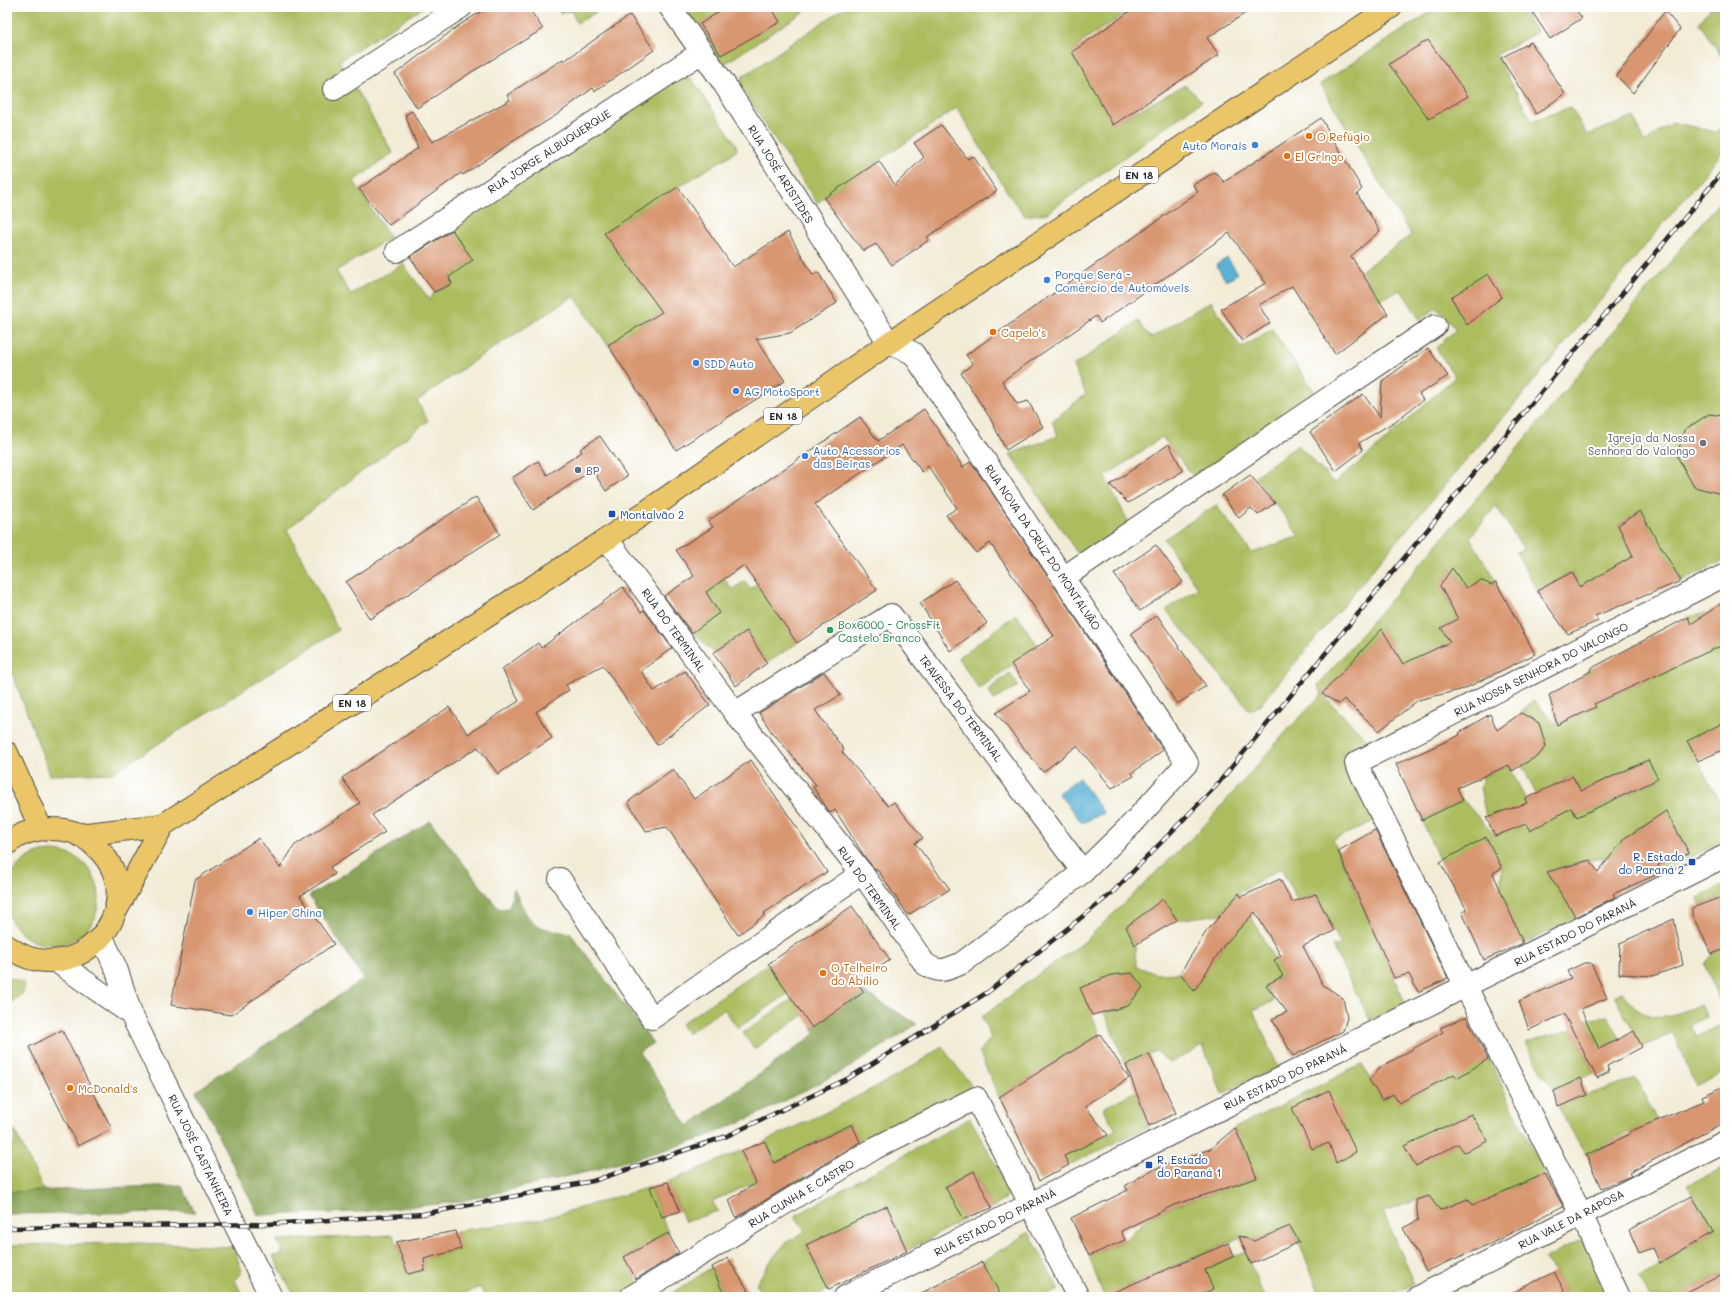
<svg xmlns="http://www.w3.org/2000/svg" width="1732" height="1304" font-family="Mali,sans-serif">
<rect width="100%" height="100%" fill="#fff"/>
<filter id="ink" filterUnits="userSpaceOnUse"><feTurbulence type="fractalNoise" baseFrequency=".025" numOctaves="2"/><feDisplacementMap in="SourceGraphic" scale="8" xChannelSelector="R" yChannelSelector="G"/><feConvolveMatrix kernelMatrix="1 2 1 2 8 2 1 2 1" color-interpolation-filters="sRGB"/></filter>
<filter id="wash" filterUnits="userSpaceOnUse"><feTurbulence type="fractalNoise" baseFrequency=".012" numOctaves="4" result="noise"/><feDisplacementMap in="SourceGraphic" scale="16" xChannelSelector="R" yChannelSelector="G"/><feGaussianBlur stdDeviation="0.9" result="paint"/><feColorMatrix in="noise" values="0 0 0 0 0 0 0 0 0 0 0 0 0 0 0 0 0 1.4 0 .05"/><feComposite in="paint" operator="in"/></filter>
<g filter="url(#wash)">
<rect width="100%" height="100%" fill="#f2ecd7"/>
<!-- green -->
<g fill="#acbd60" stroke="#6c7446">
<path d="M7,7H424L339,61L393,153L354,181L390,238L336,271L351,294L403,264L430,300L434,292L452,284L449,277L473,260L451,229L677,77L684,75L692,79L736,144L737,150L732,154L604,233L662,312L608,345L574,296L475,360L417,401L428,421L287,529L338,630L112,773L50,775L7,659Z"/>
<path d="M557,7H606L577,23L571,10L561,14Z"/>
<path d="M685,7H811L723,65Z"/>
<path d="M845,7H1135L1087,38L1072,52L1113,124L1185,85L1202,101L1047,213L1025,216L1011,198L957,108L817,203L740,86L742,77Z"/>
<path d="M1438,7H1519L1537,32L1496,55L1532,121L1571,107L1587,135L1634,117L1645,143L1672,122L1715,132L1725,125V149L1525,392L1385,555L1261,704L1250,711L1166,610L1198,588L1164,539L1216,505L1252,553L1299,536L1255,476L1298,445L1334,483L1372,452L1455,377L1436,348L1456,329L1436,308L1420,320L1401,290L1379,300L1362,270L1411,235L1320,84Z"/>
<path d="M1709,7H1725V61L1699,23L1710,9Z"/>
<path d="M1725,195V560L1681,581L1640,511L1618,525L1633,556L1580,587L1572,572L1537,591L1516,552L1524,550L1496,506L1470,537L1496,582L1491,585L1466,588L1452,568L1440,586L1458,619L1441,628L1477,682L1403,664L1382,629L1322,694L1368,740L1348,756L1376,820L1333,840L1406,1005L1370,1020L1332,946L1341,945L1316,894L1297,900L1281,868L1239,893L1220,914L1177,920L1163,899L1126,927L1135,945L1136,966L1156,974L1180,973L1194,990L1224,945L1251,916L1283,976L1266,985L1274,1001L1253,1010L1278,1067L1222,1094L1203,1046L1170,1063L1156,1051L1126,1065L1104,1012L1128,1006L1143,987L1132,973L1111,975L1081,989L1100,1034L999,1097L979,1052L991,1038L982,1017L1028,982L1083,943L1204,826L1286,732L1322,694L1318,685L1485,488Z"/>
<path d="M1211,301L1241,348L1272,329L1316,394L1194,477L1162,437L1105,477L1129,523L1080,557L1010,454L1058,436L1052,421L1086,394L1073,366L1138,321L1151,338Z"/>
<path d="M725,579L732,590L745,581L750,590L757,583L797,643L767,663L747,631L713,653L693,632L719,613L700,583L713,587Z"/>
<path d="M1707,613L1725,641V722L1687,741L1725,812V840L1660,873L1658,865L1689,853L1666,811L1625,838L1610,857L1590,860L1548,872L1577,918L1523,944L1500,891L1502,868L1486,838L1440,862L1422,820L1463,800L1495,836L1510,830L1502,812L1486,817L1480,787L1483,777L1509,765L1533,815L1567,802L1577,817L1658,780L1648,760L1581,791L1572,776L1536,794L1522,765L1539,755L1546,746L1539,723L1521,713L1533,700L1557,725L1596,707L1581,677L1590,669L1608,698L1705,653L1688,617Z"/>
<path d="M1016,614L1038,646L979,689L958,658Z"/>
<path d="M1010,673L1018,686L994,700L988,690Z"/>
<circle cx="52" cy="898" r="47"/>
<path d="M1725,885V911L1719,898L1700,905L1698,898Z"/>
<path d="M1725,949V1008H1724L1704,964L1712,954Z"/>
<path d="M768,964L789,993L738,1028L724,1009L687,1034L681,1024Z"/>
<path d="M7,977L25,983L23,993L7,1006Z"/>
<path d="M1622,992C1644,1027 1669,1018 1701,1004L1707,1017L1690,1025L1696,1037L1725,1023V1072L1696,1086L1673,1033L1642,1047L1614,996Z"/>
<path d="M792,999L804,1015L754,1049L743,1033Z"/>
<path d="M1608,1016L1620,1038L1599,1049L1586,1020Z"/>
<path d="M1572,1029L1594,1073L1554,1091L1525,1043Z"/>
<path d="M942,1047L971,1085L964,1098L863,1148L851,1124L796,1152L808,1185L789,1196L765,1141L831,1110L895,1077Z"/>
<path d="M1442,1055L1457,1077L1488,1058L1545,1174L1496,1195L1510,1233L1495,1241L1468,1199L1440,1210L1429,1196L1383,1212L1415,1284L1386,1297H1321L1299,1242L1290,1226L1254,1241L1241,1237L1127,1286L1130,1297H1104L1089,1256L1125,1240L1145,1220L1171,1207L1257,1178L1235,1128L1362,1064L1382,1100L1393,1094L1399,1103L1442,1080L1429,1057Z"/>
<path d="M1636,1078L1657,1121L1629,1132L1586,1155L1558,1107L1587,1095Z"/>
<path d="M1136,1091L1149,1126L1069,1165L1064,1156L1116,1130L1103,1108Z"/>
<path d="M970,1118L1012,1194L992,1208L974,1171L945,1187L964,1219L907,1251L887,1206L806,1245L829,1289L816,1297H764L756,1284L772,1259L786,1243L805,1231L795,1216Z"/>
<path d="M15,1131L44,1191L7,1192V1149L14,1144Z"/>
<path d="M741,1151L756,1182L712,1201L718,1211L685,1222L668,1182Z"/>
<path d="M1725,1167V1272L1676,1297H1650L1639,1277L1713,1232L1687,1185Z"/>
<path d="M650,1187L668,1233L624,1257L639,1284L618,1297H485L480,1287L458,1297H295L273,1256L283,1255L277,1240L393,1235L408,1273L425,1270L424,1259L460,1249L456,1231L542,1219Z"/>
<path d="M1029,1232L1059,1290L1041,1297H998L1001,1295L982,1262Z"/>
<path d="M1581,1239L1610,1297H1568L1554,1272L1543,1259Z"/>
<path d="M141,1243L233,1247L242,1271L235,1280L243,1297H7V1245Z"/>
<path d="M1245,1251L1264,1297H1196L1205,1270Z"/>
<path d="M712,1267L725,1297H667Z"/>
</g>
<!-- forest -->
<g fill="#89a456" stroke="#5a6840">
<path d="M430,821L499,909L509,908L514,888C528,922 532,929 570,933L653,1043L639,1052L688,1126L815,1034L812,1028L864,992L917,1024L852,1066L763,1112L701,1139L648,1155L591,1171L457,1202L360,1212L258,1215L196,1091L364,979L309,896Z"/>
<path d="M181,1185L195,1212L7,1214V1192Z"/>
</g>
<!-- water -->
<g fill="#5ab0d6" stroke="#426e80">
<path d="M1227,258L1238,273L1226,281L1216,265Z"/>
<path d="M1079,778L1104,813L1082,823L1058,793Z"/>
</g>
<g id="blocks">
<!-- building -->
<g fill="#d89671">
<path d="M488,7H528L543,29L470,73L417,108L395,74L458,26Z"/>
<path d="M726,7H771L780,22L721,55L700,24Z"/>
<path d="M1136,7H1255L1207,38L1219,55L1113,125L1072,52Z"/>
<path d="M1529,7H1574L1582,18L1550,39Z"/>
<path d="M1665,11L1680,29L1633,93L1617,76Z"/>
<path d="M630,15L654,50L595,91L593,88L558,114L531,131L530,130L463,175L461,173L389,225L359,189L418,148L405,115L412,111L432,142L510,100L507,95L563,59L564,61Z"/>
<path d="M1428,40L1468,96L1429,119L1389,64Z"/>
<path d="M1531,42L1565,94L1536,114L1501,58Z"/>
<path d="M1321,118L1362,189L1357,194L1380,231L1351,256L1388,314L1335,354L1292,286L1259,305L1270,323L1242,341L1221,309L1266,283L1229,233L1100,323L1096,316L1002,381L1017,404L1028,401L1043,427L1006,450L990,418L961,373L973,364L966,355L1198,192L1193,185L1215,172L1224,182Z"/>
<path d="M941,125L968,159L973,156L997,191L927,237L929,240L892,265L876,244L863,251L824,198L879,161L895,185L924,157L914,143Z"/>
<path d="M678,187L733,267L788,232L813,275L818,272L837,303L790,333L756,339L785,381L676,450L608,345L662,312L604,233Z"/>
<path d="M452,230L473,260L449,277L452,284L434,292L410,257Z"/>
<path d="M1488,274L1502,297L1467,325L1451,297Z"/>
<path d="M1428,348L1448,376L1419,394L1423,400L1394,422L1359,443L1363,450L1336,471L1310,432L1363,394L1380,417L1382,381Z"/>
<path d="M924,409L963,467L970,462L985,482L1163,750L1132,773L1134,776L1112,788L1077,746L1043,772L996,713L1030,691L1011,664L1054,636L990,543L976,553L946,515L957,508L928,466L922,472L902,445L815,504L877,590L797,643L744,565L706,592L719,613L692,633L664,596L694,576L676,550L713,527L708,521L860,417L878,441Z"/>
<path d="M1709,414L1725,416V495L1694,487L1677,456L1684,430Z"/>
<path d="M600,436L627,476L606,491L592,470L533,510L512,478L538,461L547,475L582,452L580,449Z"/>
<path d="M1169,444L1183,471L1128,503L1110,485Z"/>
<path d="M1250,475L1275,503L1258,515L1251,508L1239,518L1222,495Z"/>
<path d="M476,497L500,534L370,619L346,582Z"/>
<path d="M1640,511L1681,581L1595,616L1598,621L1568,634L1537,591L1572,572L1580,587L1633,556L1618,525Z"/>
<path d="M1156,545L1183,582L1140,611L1114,574Z"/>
<path d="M1452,568L1466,588L1481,580L1491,585L1496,582L1535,654L1464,689L1418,700L1379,731L1344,699L1339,704L1322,694L1382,629L1403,664L1450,642L1441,628L1458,619L1440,586Z"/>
<path d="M955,580L987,623L950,651L920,603Z"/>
<path d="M623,587L641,612L644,610L672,648L641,671L654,691L685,671L710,705L657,745L603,665L566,685L569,690L536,712L552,738L498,774L478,747L372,815L385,832L330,867L335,874L300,896L334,944L231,1015L171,1005L195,880L259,838L280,868L295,845L360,803L342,778L449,707L468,734L519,701L502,669L538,643L541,648Z"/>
<path d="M1725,601V644L1594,704L1596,707L1557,725L1549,695L1591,671L1590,669L1688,617L1691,624Z"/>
<path d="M1157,615L1206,686L1177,704L1131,633Z"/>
<path d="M747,631L767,663L736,686L713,653Z"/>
<path d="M824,672L841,695L815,710L844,750L842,752L888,806L894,802L923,838L915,843L950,889L908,915L877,869L876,871L865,857L835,810L831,813L828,810L813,787L816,785L776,736L775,737L759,713Z"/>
<path d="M1521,713L1539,723L1546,746L1539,755L1512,771L1509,765L1457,788L1463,800L1422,820L1396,764L1460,735L1459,733L1490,714L1497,730Z"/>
<path d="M1725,722V749L1698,761L1687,741Z"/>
<path d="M751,760L827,872L764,913L765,915L738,935L667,827L646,831L628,802L673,769L694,799Z"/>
<path d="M1648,760L1658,779L1577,817L1571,808L1530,831L1526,824L1495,836L1486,817L1527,803L1525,799L1572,776L1581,791Z"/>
<path d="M1666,811L1689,853L1658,865L1660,873L1613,894L1615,897L1576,917L1547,872L1590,860L1598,872L1625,838Z"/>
<path d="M1375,830L1448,978L1418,992L1409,974L1394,978L1338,851Z"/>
<path d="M1486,837L1502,868L1493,873L1523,943L1484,960L1462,912L1467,910L1440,862Z"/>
<path d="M1280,879L1292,902L1316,894L1334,931L1303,946L1323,985L1343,998L1347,1018L1343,1031L1293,1056L1272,1019L1287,1012L1266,985L1283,976L1274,960L1281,956L1255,912L1224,945L1194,991L1180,973L1206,932L1239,893L1241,897Z"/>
<path d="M1719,898L1725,911V949L1712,954L1692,915V908Z"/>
<path d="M1163,899L1177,920L1135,945L1126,927Z"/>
<path d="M852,906L890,960L857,982L864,992L812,1028L768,964Z"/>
<path d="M1674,919L1683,965L1653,976L1619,974L1620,943Z"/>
<path d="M1584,963H1591L1607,998L1581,1009L1599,1049L1634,1031L1642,1047L1607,1066L1609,1072L1597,1078L1564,1014L1529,1030L1519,1001L1571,978L1567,971Z"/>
<path d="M1132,973L1143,987L1128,1006L1092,1015L1080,988L1111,975Z"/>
<path d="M1466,1017L1488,1059L1457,1078L1454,1074L1399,1103L1393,1094L1382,1100L1369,1080L1379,1068L1443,1032L1440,1028Z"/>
<path d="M62,1030L112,1129L78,1146L29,1047Z"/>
<path d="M1100,1034L1129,1078L1085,1106L1108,1135L1064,1156L1069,1165L1039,1181L1009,1116L999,1097Z"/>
<path d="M1149,1054L1176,1113L1149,1126L1126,1065Z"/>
<path d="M1581,1078L1587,1095L1558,1107L1554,1091Z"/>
<path d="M1725,1086V1122L1629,1173L1631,1176L1601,1188L1586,1155L1630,1134L1629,1132L1704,1101L1702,1096Z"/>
<path d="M1329,1090L1356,1152L1336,1163L1329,1143L1312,1149L1292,1108Z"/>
<path d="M1471,1114L1488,1141L1464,1152L1458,1144L1416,1166L1404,1146Z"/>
<path d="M852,1124L860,1142L736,1218L729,1200L756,1183L741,1151L765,1141L774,1163Z"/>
<path d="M1235,1128L1257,1178L1174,1205L1121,1231L1125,1240L1089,1256L1071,1218L1128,1190L1125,1186L1152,1170L1210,1149Z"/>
<path d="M974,1171L992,1208L964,1219L945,1187Z"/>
<path d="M1545,1174L1563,1206L1492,1243L1426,1271L1403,1228L1418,1220L1416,1200L1429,1196L1440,1210L1468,1199L1472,1205Z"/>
<path d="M668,1182L680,1211L662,1217L650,1187Z"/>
<path d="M1692,1196L1713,1232L1660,1263L1653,1248L1639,1253L1629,1230Z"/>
<path d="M887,1206L907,1251L829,1289L806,1245Z"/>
<path d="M1290,1226L1299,1242L1251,1264L1239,1236L1254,1241Z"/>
<path d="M456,1231L461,1249L424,1259L425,1270L408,1274L396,1242Z"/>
<path d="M668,1233L679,1253L636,1279L624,1257Z"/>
<path d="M1229,1243L1234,1256L1205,1270L1213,1289L1196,1297H1102Z"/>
<path d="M728,1258L752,1297H725L712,1267Z"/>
<path d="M982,1262L1002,1297H914Z"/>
<path d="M1554,1272L1568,1297H1504Z"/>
<path d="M1725,1272V1297H1676Z"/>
</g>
</g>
</g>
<g filter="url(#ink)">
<use href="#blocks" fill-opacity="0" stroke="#494845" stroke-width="1"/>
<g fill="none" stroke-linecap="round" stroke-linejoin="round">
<defs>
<g id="minor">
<path d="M334,89L461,7"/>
<path d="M397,251L702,52"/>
<path d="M607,539L735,713L862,873L925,964C940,974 946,970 962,963L1083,872L1133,823L1187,763L913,353L889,343L723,82L670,7"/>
<path d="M1063,578L1435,326"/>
<path d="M735,713L891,615L1083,872"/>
<path d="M560,879L652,1018L862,873"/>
<path d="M102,937L117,971L131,1014L271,1297"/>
<path d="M56,961L131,1014"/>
<path d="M631,1297L875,1148L976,1098L1078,1297"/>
<path d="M845,1297L1725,856"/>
<path d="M1418,1297L1725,1142"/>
<path d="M1619,1297L1581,1214L1466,987L1356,763L1725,575"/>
</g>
<g id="major">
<path d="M7,753L41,829"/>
<path d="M79,835L163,825L607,539L889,343L1391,7"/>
<path d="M7,844C23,830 43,827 64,830C77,832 89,839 98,849C156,907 74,997 7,946"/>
<path d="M117,909L163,825"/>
</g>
</defs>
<!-- minor casing -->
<use href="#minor" stroke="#494845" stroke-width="24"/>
<!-- major casing -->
<use href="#major" stroke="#494845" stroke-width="24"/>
<!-- minor -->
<use href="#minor" stroke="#fff" stroke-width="22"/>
<!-- major -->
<use href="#major" stroke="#eac669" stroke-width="22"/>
<defs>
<path id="rail" d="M7,1228L268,1224L423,1214L593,1181L727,1136L849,1078L988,992L1112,893L1216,786L1725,169"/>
</defs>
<!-- rail casing -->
<use href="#rail" stroke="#2b2b2b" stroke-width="4.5"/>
<!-- rail -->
<use href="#rail" stroke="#fff" stroke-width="3" stroke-dasharray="9" stroke-linecap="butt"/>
</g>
</g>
<!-- markers -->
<g fill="#e8710a" stroke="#fff" stroke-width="1.5">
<circle cx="1309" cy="136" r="4"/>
<circle cx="1287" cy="156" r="4"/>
<circle cx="993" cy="332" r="4"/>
<circle cx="823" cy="973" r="4"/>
<circle cx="70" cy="1088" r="4"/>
</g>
<g fill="#3f7fe0" stroke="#fff" stroke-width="1.5">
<circle cx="1255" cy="145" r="4"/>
<circle cx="1047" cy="280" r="4"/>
<circle cx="696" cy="363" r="4"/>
<circle cx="736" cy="391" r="4"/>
<circle cx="805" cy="456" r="4"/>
<circle cx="250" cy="912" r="4"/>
</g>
<circle fill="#6b7280" stroke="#fff" stroke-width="1.5" cx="1703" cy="443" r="4"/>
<circle fill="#5c6f8a" stroke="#fff" stroke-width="1.5" cx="578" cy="470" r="4"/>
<g fill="#1a4fb4" stroke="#fff" stroke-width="1.5">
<rect x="608" y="510" width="8" height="8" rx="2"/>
<rect x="1688" y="858" width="8" height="8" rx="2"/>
<rect x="1145" y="1161" width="8" height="8" rx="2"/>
</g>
<circle fill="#2e9e5b" stroke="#fff" stroke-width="1.5" cx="830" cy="630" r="4"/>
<g text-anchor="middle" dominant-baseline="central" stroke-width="4" stroke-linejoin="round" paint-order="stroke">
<!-- shield labels -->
<g fill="#fff" stroke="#6b6b6b" stroke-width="1">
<rect x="1120" y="167" width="38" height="16" rx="3"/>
<rect x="764" y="408" width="38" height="16" rx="3"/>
<rect x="333" y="695" width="38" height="16" rx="3"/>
</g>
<g font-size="10" font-weight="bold" fill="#2b2b2b">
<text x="1139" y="175">EN 18</text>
<text x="783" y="416">EN 18</text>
<text x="352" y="703">EN 18</text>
</g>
<!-- food labels -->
<g font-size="11" fill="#c56008" stroke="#fff" text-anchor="start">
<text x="1317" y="136">O Refúgio</text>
<text x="1295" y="156">El Gringo</text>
<text x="1001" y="332">Capelo's</text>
<text x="831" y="967">O Telheiro<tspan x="831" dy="13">do Abílio</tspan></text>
<text x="78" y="1088">McDonald's</text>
</g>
<!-- shop labels -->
<g font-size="11" fill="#366cbe" stroke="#fff" text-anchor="start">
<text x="1247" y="145" text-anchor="end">Auto Morais</text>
<text x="1055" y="274">Porque Será -<tspan x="1055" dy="13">Comércio de Automóveis</tspan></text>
<text x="704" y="363">SDD Auto</text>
<text x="744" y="391">AG MotoSport</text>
<text x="813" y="450">Auto Acessórios<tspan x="813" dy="13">das Beiras</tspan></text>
<text x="258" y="912">Hiper China</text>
</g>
<!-- street labels -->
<g font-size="11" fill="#2b2b2b" stroke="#fff">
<text transform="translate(549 151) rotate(-33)">RUA JORGE ALBUQUERQUE</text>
<text transform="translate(781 174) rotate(58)">RUA JOSÉ ARISTIDES</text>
<text transform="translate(1043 547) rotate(56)">RUA NOVA DA CRUZ DO MONTALVÃO</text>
<text transform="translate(674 630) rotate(54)">RUA DO TERMINAL</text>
<text transform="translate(1541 669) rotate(-27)">RUA NOSSA SENHORA DO VALONGO</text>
<text transform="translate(961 708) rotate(53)">TRAVESSA DO TERMINAL</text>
<text transform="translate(870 888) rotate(54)">RUA DO TERMINAL</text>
<text transform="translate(1575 932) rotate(-27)">RUA ESTADO DO PARANÁ</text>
<text transform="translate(1285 1077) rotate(-26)">RUA ESTADO DO PARANÁ</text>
<text transform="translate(201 1155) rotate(64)">RUA JOSÉ CASTANHEIRA</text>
<text transform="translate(801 1193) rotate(-31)">RUA CUNHA E CASTRO</text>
<text transform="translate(1571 1219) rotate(-27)">RUA VALE DA RAPOSA</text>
<text transform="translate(995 1222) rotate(-27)">RUA ESTADO DO PARANÁ</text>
</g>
<!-- worship labels -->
<g font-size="11" fill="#5b616d" stroke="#fff" text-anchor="end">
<text x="1695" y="437">Igreja da Nossa<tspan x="1695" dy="13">Senhora do Valongo</tspan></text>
</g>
<!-- service labels -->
<g font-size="11" fill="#4e5e75" stroke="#fff" text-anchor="start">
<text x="586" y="470">BP</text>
</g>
<!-- transit labels -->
<g font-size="11" fill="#164399" stroke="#fff" text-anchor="start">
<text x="620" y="514">Montalvão 2</text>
<text x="1684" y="856" text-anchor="end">R. Estado<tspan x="1684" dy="13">do Paraná 2</tspan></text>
<text x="1157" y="1159">R. Estado<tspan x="1157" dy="13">do Paraná 1</tspan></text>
</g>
<!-- leisure labels -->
<g font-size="11" fill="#27864d" stroke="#fff" text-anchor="start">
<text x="838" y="624">Box6000 - CrossFit<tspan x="838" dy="13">Castelo Branco</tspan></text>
</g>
</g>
<!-- margin -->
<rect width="1732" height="1304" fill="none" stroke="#fff" stroke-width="24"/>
</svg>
